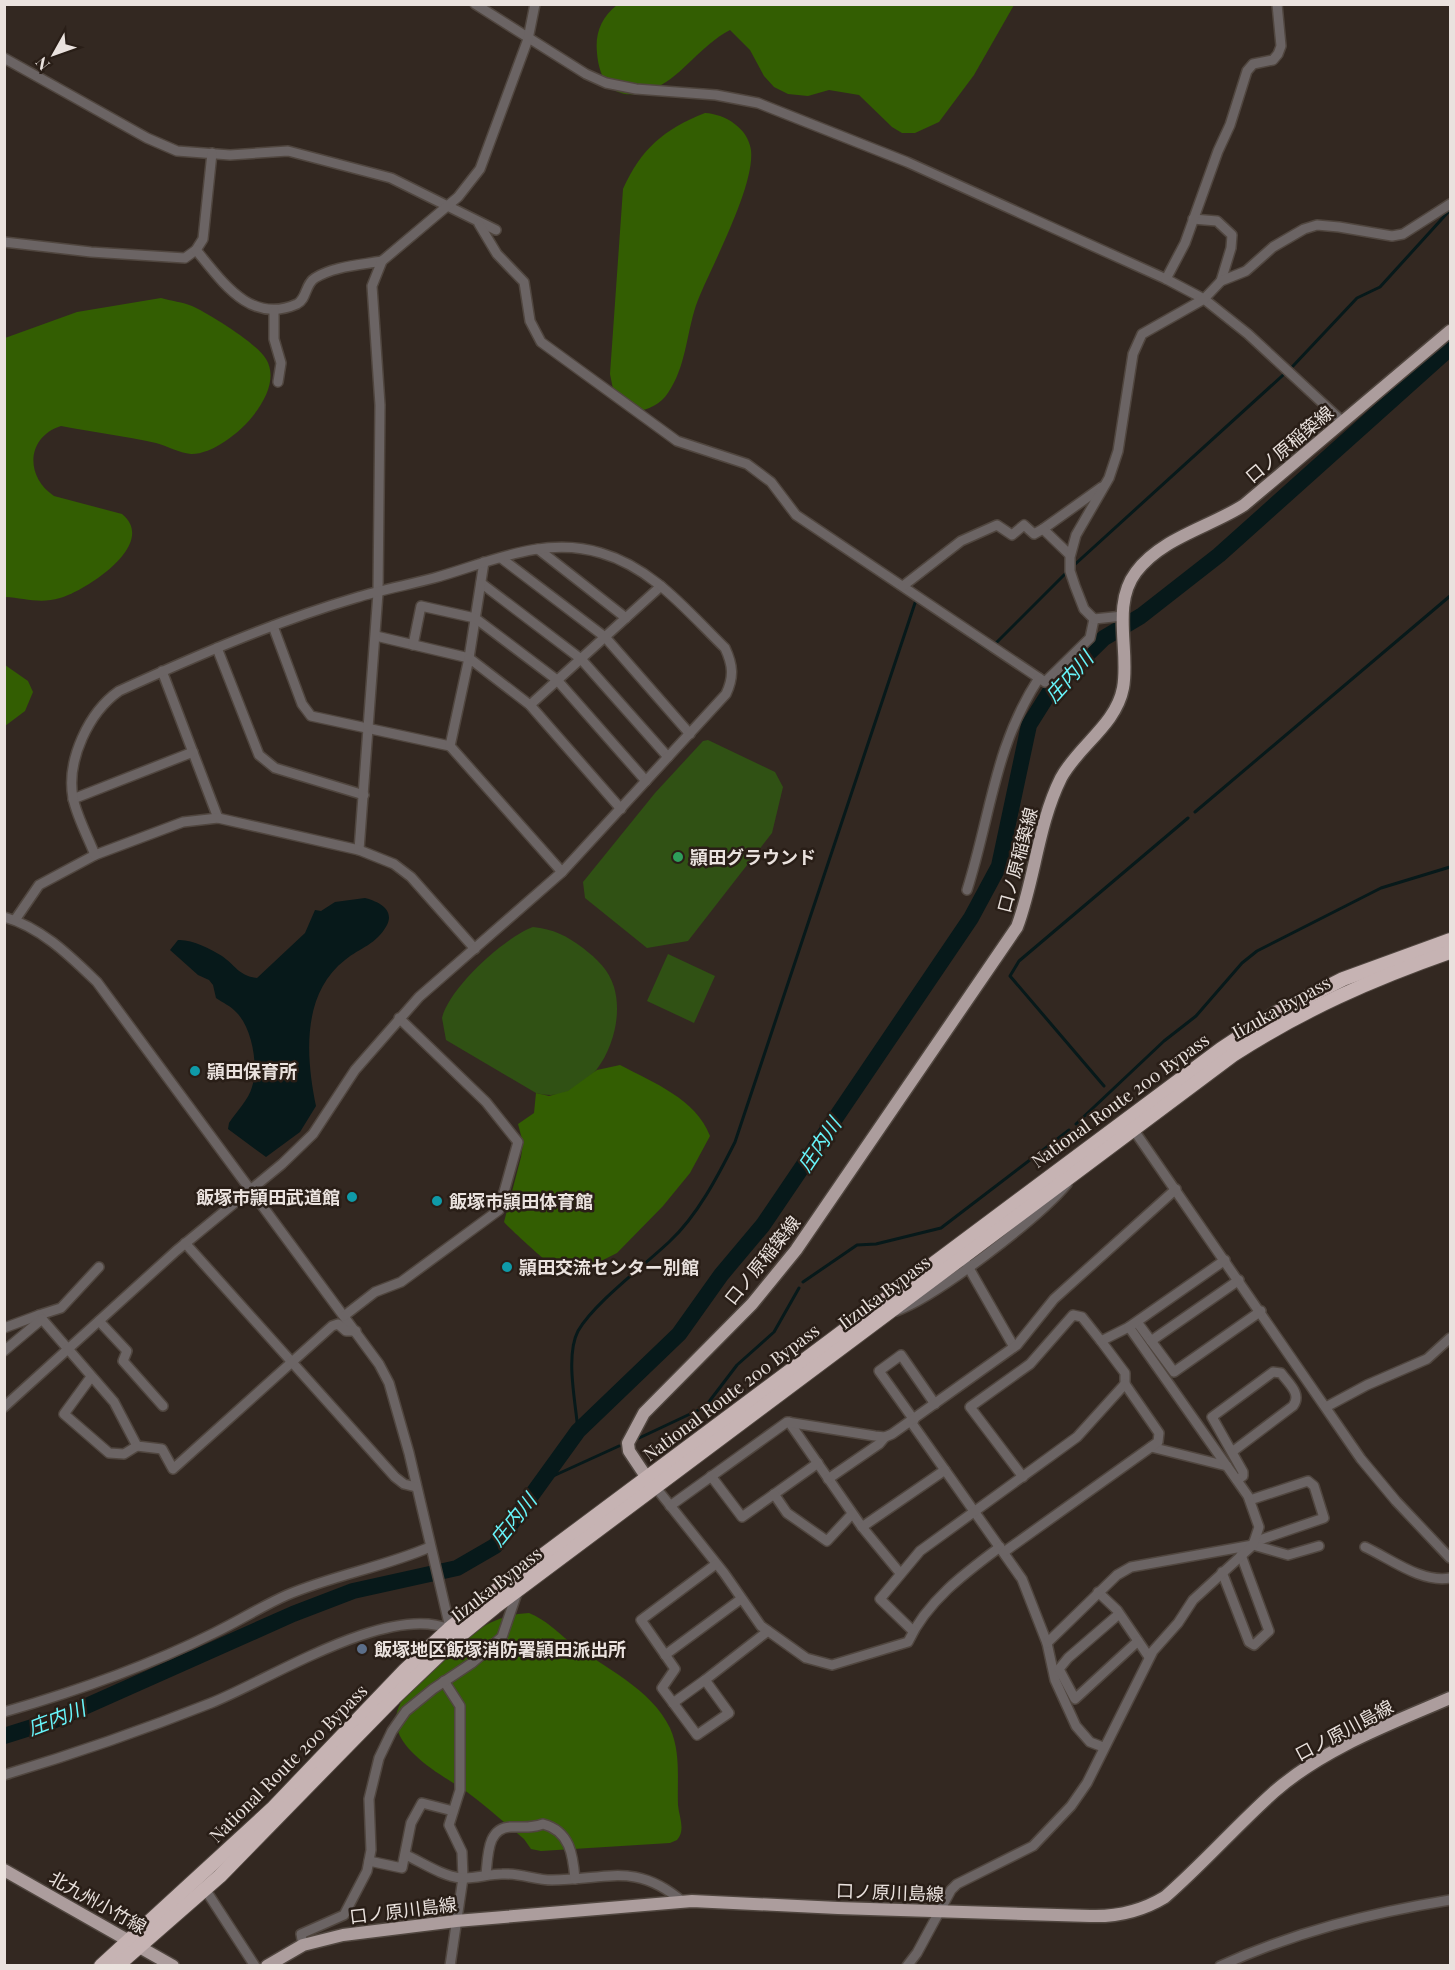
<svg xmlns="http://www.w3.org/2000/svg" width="1455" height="1970" font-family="'Playfair Display','Noto Sans JP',serif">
<rect width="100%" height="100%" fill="#332821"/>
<!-- green -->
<g fill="#305114">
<path d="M708,740L775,772L783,787L772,833L688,941L647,948L585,898L583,882L655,793L703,741Z"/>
<path d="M533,927C553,929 567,936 583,948C597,959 609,970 614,987C628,1033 592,1108 536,1093L446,1040L442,1018C449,988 505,937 533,927Z"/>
<path d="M668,954L715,976L694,1023L647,1001Z"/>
</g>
<!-- forest -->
<g fill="#335e02">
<path d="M617,5H1014L974,75L939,122L915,133H902L892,127L859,95L829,90L808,96L788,94L774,87L764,76L750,50L730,30C701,45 682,76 657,87C623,104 600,91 597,53C595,33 601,18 617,5Z"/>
<path d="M705,113C725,114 748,128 751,150C755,186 712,265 698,300C687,328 687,362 671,388C664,401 654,408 639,411L613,389L610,374L623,189C641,149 664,129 705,113Z"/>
<path d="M161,298C171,301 183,302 192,306C208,313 258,344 266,359C288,394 225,455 191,454C179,453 167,446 156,443C125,436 93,432 61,426C26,437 25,477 54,496L122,514C159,544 85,591 60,598C40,604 24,598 5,597V338L77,312Z"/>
<path d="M5,665L28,681L33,692L25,711L5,726Z"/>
<path d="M620,1065C654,1083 696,1099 710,1136L690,1173L663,1206L617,1253L581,1271C571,1267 557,1266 548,1262C544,1260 506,1225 504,1222L521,1157L523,1143L518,1124L534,1113L536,1093L549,1096L568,1091L597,1070Z"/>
<path d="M529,1613C546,1620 556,1631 570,1642C603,1667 652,1689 670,1728C681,1753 677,1779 678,1805C679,1817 686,1830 677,1840L670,1843L541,1851L531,1849L524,1839C505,1823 487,1807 467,1792C450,1780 430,1770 415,1755C406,1747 395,1733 396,1719C397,1696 424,1676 439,1662C466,1636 491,1615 529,1613Z"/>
</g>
<!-- water -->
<path fill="#07191a" d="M365,898C377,901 395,909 387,925C376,945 361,947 345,960C301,994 306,1058 316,1106L300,1132L266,1157L228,1129L229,1123C236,1112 249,1099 252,1087C259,1067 252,1027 236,1012C231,1006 223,1003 216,998L213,985L209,980L198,975L170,950L178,940C191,939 211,949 222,956C235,965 239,976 257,978L305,933L315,910L321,911L335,902Z"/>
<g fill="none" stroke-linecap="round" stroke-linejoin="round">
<!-- stream -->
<g stroke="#07191a" stroke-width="3">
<path d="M1072,567L1293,366L1357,298L1380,287L1450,210"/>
<path d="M971,638L989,650L1067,572"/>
<path d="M1195,812L1450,596"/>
<path d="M1104,1086L1010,976L1019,961L1188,818"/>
<path d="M1076,1124L1164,1041L1196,1016L1242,963L1257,951L1381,888L1450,867"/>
<path d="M803,1282L857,1245L876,1244L941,1228L1069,1130"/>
<path d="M578,1431C576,1404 565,1356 578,1331C594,1303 645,1265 670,1241C697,1216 718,1176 735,1142L916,600"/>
<path d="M637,1439L705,1407L737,1365L774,1332L799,1288"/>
<path d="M540,1482L619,1446"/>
</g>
<!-- river -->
<path stroke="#07191a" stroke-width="16" d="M4,1736L55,1720L293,1614L353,1591L457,1568L495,1546L578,1431L679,1334L721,1275L763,1225L971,918L999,866L1029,725L1051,690L1104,638L1141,616L1219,555L1450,348"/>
<defs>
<g id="minor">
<path d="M475,4L586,74L606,83L636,89L716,95L758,103L907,162L1166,279L1204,299L1248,334L1343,422"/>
<path d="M4,58L147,138L177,151L230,155L288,151L391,178L496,230"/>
<path d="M1193,219L1217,221L1232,235L1231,248L1221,281"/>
<path d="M479,224L497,254L524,282L530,321L541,342L677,441L747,464L771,482L796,515L1039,678L1045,682L1090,638L1094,619"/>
<path d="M4,242L91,252L185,258L196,250L203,239L212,153"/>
<path d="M196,250C222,281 250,325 297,304C307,299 305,284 315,278C334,266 361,265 382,261"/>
<path d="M1166,279L1185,243L1218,151L1230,125L1247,71L1253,64L1273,60L1278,54L1281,46L1277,4"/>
<path d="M274,311V339L281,363L278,382"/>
<path d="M1043,529L1102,487"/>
<path d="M538,549L626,618"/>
<path d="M501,558L605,637L690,734"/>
<path d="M481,583L581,659L668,757"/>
<path d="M903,586L961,541L997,525L1012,535L1024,525L1034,534L1043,529L1070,555"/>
<path d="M1123,616L1094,619L1084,609L1075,586L1070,571V557L1076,535L1109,478L1118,451L1133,354L1142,334L1204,299L1221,281L1246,271L1273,247L1304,229L1317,225L1339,227L1392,236L1403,234L1450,204"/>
<path d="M273,626L302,704L311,716L450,746"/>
<path d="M376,636L469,658L484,562"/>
<path d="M413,645L421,606L475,618L557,680L646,781"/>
<path d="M217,648L259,755L275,768L364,795"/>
<path d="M162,671L218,818"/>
<path d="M530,705L661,586"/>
<path d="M73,799L193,752"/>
<path d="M359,850L378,593L380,405L372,286L382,261L458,197L480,169L528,39L535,4"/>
<path d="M562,872L450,746L469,658L530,705L621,809"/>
<path d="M967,890C991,815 994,747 1039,678"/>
<path d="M4,917C41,927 70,956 97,982L379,1364L389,1383L409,1453L451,1632"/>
<path d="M15,920L39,885L95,855L183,822L218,818L359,850L394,864L411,877L475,949"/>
<path d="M1131,1126L1361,1459L1396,1501L1450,1558"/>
<path d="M185,1243L395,1477L404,1484L416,1487"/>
<path d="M966,1263L1014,1347"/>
<path d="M896,1311C936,1297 1040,1217 1067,1184"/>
<path d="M39,1315L61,1308L99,1267"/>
<path d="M344,1316L375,1292L401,1282L499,1210L518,1142L486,1102L399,1018"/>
<path d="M99,1321L127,1351L123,1361L163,1406"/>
<path d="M1137,1322L1174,1372L1261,1311"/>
<path d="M4,1328L39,1315L42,1319"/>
<path d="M1101,1341L1125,1373V1384"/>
<path d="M1151,1341L1239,1280"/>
<path d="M4,1351L42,1319L114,1402L137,1446L162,1449L173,1469L332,1326L338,1324L346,1331H356"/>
<path d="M91,1377L64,1414L109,1453L124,1454L137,1446"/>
<path d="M4,1407L176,1251L282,1164L313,1134L355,1070L419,997L562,872L726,694C734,677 733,665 725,648C688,612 653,568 601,553C544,535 488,563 434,578C408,585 380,590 355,598C274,622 196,656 119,691C89,712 66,760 73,798C77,817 88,837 95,855"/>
<path d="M1326,1407L1367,1385L1427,1359L1450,1338"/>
<path d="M914,1420L879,1371L901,1355L935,1404"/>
<path d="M789,1422L862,1527L900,1573"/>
<path d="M911,1422L1022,1579L1047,1643L1055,1680L1076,1726L1090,1742L1103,1747"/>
<path d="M1151,1447L1227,1466"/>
<path d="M1232,1452L1293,1406C1302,1394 1289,1384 1281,1373L1273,1372L1212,1417L1243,1472V1476L1237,1480"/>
<path d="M711,1476L742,1517L818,1463"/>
<path d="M1023,1477L970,1407L1030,1364L1073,1315L1082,1317L1101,1341L1129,1327"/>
<path d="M828,1479L879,1444L885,1437"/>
<path d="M653,1484L724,1573L761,1626L806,1658L832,1665L908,1642C927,1601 965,1573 1000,1547"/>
<path d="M774,1494L787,1513L827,1541L852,1514"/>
<path d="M1250,1500L1308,1481L1314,1486L1324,1518L1254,1542"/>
<path d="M670,1506L787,1422L875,1436L885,1437L892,1434L1017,1345L1054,1299L1176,1189"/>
<path d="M862,1527L945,1470"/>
<path d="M1365,1547C1391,1559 1421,1583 1450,1578"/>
<path d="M716,1564L641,1620L675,1669L662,1688L697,1735L729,1713L705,1680L768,1631"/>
<path d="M1222,1572L1249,1642L1254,1645L1269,1631L1241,1555"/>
<path d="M1098,1592L1117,1610L1149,1657"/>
<path d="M1119,1614L1068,1658L1059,1669L1075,1699L1138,1641"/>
<path d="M913,1631L880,1599L920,1551L1077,1437L1125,1384L1159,1433L1158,1442L1004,1552"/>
<path d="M1047,1643L1117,1575L1131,1567L1253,1545L1288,1555L1319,1546"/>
<path d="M665,1655L741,1599"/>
<path d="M444,1681L460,1706V1790L449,1825L462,1852L463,1878L450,1966"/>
<path d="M673,1703L705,1680"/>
<path d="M4,1712C74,1692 150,1665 214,1633C239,1621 262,1606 287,1595C334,1575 384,1567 430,1547"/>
<path d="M4,1775C74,1754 143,1730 211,1703C269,1680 388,1603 449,1629"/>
<path d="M406,1855C423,1863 442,1876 461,1878C474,1879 489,1874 502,1874C521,1873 535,1880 552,1880C607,1880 635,1861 683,1902"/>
<path d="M369,1861L402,1868L411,1823L422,1803L453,1811"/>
<path d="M486,1875C488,1855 487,1825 514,1827C526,1827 532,1828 543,1824C570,1831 573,1855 575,1879"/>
<path d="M205,1889L255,1966"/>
<path d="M303,1945L301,1934L344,1915L367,1871L371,1850L369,1799L379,1758L392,1731L406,1711L433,1689L472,1663L502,1637L518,1590"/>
<path d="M907,1966L917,1953L951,1890L957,1884L1033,1846L1071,1806L1087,1783L1153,1651L1178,1623L1193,1600L1253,1545L1259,1527L1248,1496L1129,1327L1225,1260"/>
<path d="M1220,1966C1295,1932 1370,1913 1450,1900"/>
</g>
<g id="major">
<path d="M647,1478L629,1451L628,1443L644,1413L752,1304L796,1250L1017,927C1035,879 1038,824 1061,778C1078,746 1116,725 1123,688C1130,651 1111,605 1136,572C1161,538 1210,527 1244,505L1450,331"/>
<path d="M4,1870L173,1966"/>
<path d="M267,1966L303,1945L343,1935L456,1921L692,1901L838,1908L1090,1916C1118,1917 1142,1911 1165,1897C1203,1864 1236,1826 1274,1792C1324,1748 1390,1724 1450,1698"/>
</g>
<g id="highway">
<path d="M101,1966L272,1809L405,1670L449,1629L503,1585L1221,1049L1274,1014L1343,979L1450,940"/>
<path d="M117,1966L220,1876L394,1698L457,1638L495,1607L1233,1055C1302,1010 1373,979 1450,952"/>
</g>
</defs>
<!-- minor casing -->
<use href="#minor" stroke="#50463f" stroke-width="12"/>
<!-- major casing -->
<use href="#major" stroke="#50463f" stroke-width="15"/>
<!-- highway casing -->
<use href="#highway" stroke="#50463f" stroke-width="16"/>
<!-- minor -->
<use href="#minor" stroke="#6b6464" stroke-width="9"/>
<!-- major -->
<use href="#major" stroke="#ac9d9d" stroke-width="12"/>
<!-- highway -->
<use href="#highway" stroke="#c6b3b3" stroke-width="14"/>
</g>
<!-- markers -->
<circle fill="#2e9e5b" stroke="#291e17" stroke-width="2" cx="678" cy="857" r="6"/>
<g fill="#0f9aa8" stroke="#291e17" stroke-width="2">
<circle cx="195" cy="1071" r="6"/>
<circle cx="352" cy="1197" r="6"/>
<circle cx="437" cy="1201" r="6"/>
<circle cx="507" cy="1267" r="6"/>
</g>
<circle fill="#5c6f8a" stroke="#291e17" stroke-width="2" cx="362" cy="1649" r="6"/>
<g text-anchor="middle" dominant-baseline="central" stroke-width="5" stroke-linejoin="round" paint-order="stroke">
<!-- street labels -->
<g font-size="18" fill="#eae2de" stroke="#291e17">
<text transform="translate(1289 444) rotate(-40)">口ノ原稲築線</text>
<text transform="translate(1017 860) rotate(-75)">口ノ原稲築線</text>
<text transform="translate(1281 1007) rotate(-29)">Iizuka Bypass</text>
<text transform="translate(1120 1100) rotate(-36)">National Route 200 Bypass</text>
<text transform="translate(762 1260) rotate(-51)">口ノ原稲築線</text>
<text transform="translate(884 1292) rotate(-37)">Iizuka Bypass</text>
<text transform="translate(731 1392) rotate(-37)">National Route 200 Bypass</text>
<text transform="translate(496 1584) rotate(-38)">Iizuka Bypass</text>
<text transform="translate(1344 1730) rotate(-28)">口ノ原川島線</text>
<text transform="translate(288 1763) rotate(-45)">National Route 200 Bypass</text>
<text transform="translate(890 1892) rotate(2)">口ノ原川島線</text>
<text transform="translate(98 1902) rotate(29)">北九州小竹線</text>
<text transform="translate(403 1910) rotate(-7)">口ノ原川島線</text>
</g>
<!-- poi labels -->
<g font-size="18" font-weight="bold" fill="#eae2de" stroke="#291e17" text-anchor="start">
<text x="690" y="857">頴田グラウンド</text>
<text x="207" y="1071">頴田保育所</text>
<text x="340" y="1197" text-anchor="end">飯塚市頴田武道館</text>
<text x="449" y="1201">飯塚市頴田体育館</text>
<text x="519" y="1267">頴田交流センター別館</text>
<text x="374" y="1649">飯塚地区飯塚消防署頴田派出所</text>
</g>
<!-- water labels -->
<g font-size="20" font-style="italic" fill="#67f5fb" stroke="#291e17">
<text transform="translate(1068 676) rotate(-48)">庄内川</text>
<text transform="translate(818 1144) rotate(-56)">庄内川</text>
<text transform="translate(512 1519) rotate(-51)">庄内川</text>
<text transform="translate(56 1717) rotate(-21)">庄内川</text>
</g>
</g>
<!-- border -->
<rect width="1455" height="1970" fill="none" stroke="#eae2de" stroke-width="12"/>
<!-- north arrow -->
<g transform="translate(54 54) rotate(230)" stroke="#291e17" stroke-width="4.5" paint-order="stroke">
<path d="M0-4.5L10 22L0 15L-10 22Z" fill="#eae2de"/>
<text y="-9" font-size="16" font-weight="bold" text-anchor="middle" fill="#eae2de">N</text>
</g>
</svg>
